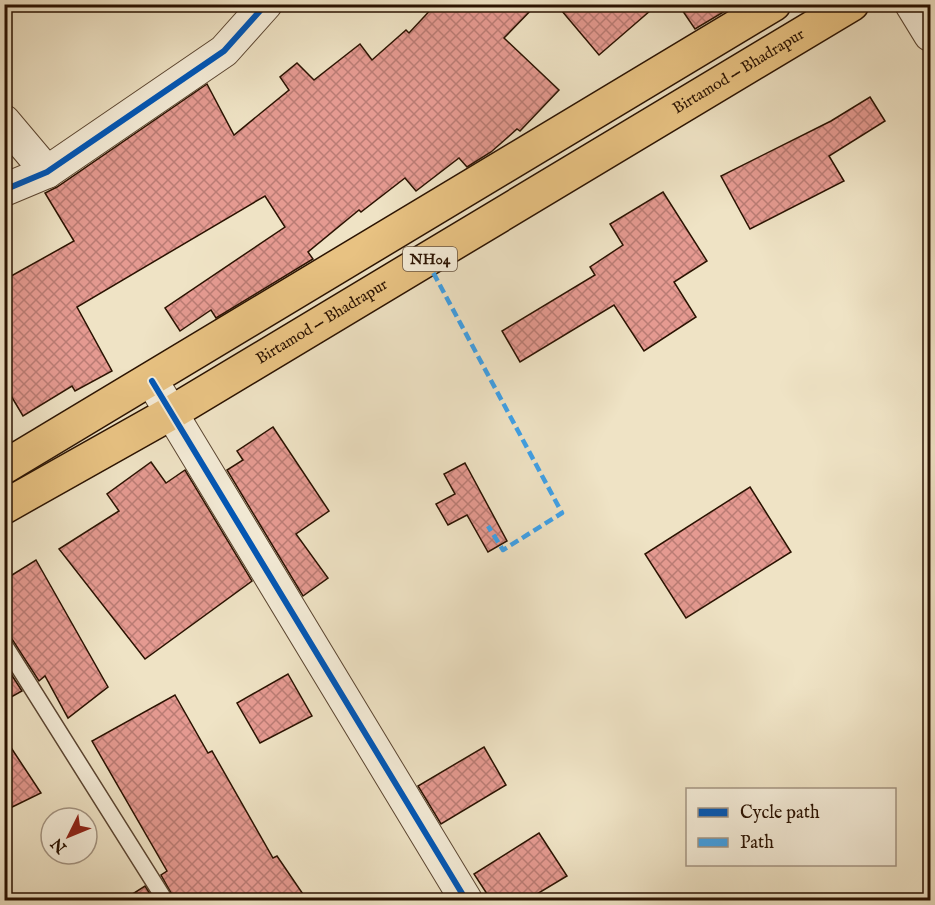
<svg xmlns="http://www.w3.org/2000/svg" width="935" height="905" font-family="'IM FELL English',serif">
<defs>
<pattern id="building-cross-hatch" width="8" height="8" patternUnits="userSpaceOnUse" patternTransform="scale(1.5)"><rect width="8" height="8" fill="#e59a91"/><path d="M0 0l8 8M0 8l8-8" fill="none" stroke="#ba7c74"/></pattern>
</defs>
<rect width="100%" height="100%" fill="#efe3c5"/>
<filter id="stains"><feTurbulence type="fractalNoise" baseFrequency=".00333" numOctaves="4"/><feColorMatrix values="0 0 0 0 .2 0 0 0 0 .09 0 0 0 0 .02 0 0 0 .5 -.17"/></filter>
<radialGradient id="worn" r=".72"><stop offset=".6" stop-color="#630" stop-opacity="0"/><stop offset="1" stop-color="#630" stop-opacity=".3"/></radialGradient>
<!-- building -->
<g fill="url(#building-cross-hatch)" stroke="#2a1201" stroke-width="1.5">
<path d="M436,4H537L504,38L559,90L520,131L517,129L491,152L467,167L459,158L416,191L405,178L361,212L359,210L308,252L313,259L216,318L211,310L180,331L165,308L285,227L265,196L77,307L112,371L75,391L72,386L23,416L4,384V280L74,241L45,193L57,187L207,84L234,135L289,90L280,77L297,63L314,80L360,44L372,60L406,30L409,33Z"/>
<path d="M556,4H658L599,55Z"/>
<path d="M678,4H737L695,29Z"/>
<path d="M870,97L885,121L829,156L844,181L750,229L721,176L831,121Z"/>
<path d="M663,192L707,261L674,282L696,317L644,351L614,305L520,362L502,331L595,275L590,267L623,245L610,224Z"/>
<path d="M273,427L329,511L296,534L328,578L303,596L227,470L243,460L237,451Z"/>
<path d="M151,462L166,483L185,470L252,581L145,659L59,549L119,511L107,494Z"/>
<path d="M465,463L507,541L488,552L467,515L448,525L436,504L455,494L444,474Z"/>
<path d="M750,487L791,552L686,618L645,554Z"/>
<path d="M36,560L108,687L68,718L45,676L39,681L12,639L4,634V580Z"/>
<path d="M4,663L22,691L4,701Z"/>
<path d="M288,674L312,716L260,743L237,703Z"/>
<path d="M175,695L208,753L212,751L273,858L277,856L307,900H175L161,875L167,871L92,741Z"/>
<path d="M4,737L41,793L4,811Z"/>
<path d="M484,747L506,785L441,824L418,786Z"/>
<path d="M539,833L567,876L527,900H491L474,874Z"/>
<path d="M145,886L154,900H123Z"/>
</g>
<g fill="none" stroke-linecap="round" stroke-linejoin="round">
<defs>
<path id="service" d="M4,644L165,900"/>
<g id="minor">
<path d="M911,4L930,35"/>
<path d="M4,121L47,172"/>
<path d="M4,190L47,172L224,51L266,4"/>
<path d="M152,381L466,900"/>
</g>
<g id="primary">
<path d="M4,467L774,4"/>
<path id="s1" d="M4,507L171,413L852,4"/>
</g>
</defs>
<!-- service casing -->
<use href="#service" stroke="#5b4632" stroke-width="18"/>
<!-- minor casing -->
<use href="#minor" stroke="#5b4632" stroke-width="34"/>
<!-- primary casing -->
<use href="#primary" stroke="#2a1201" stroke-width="36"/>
<!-- service -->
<use href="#service" stroke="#f5edd9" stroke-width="15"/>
<!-- minor -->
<use href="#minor" stroke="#f5edd9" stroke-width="32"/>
<!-- primary -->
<use href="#primary" stroke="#e8c282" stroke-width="33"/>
<!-- quiet -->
<path stroke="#3ea1e9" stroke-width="4.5" stroke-dasharray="9 4.5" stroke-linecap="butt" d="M427,261L562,513L503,550L488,526"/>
<defs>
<g id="cycleway">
<path d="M4,190L47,172L224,51L266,4"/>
<path d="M152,381L466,900"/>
</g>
</defs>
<!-- cycleway casing -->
<use href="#cycleway" stroke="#f5edd9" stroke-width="10"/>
<!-- cycleway -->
<use href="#cycleway" stroke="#0057b8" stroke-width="6"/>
</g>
<g text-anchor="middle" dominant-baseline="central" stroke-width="4.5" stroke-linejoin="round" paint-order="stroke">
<!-- shield labels -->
<rect fill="#f5edd9" stroke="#675442" stroke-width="1.5" x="403" y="247" width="54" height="24" rx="4.5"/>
<g font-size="15" font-weight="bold" fill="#2a1201">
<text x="430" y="259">NH04</text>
</g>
<!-- street labels -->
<g font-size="16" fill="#2a1201" stroke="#f5edd9">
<text stroke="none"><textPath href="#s1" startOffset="854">Birtamod — Bhadrapur</textPath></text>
<text stroke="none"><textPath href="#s1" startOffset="368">Birtamod — Bhadrapur</textPath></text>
</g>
</g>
<!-- margin -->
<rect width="935" height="905" fill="none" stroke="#efe3c5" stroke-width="24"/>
<rect x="6" y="6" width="923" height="893" fill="none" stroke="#2a1201" stroke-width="3"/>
<rect x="12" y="12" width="911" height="881" fill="none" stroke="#2a1201" stroke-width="1.5"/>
<!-- legend -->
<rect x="686" y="788" width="210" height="78" fill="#f5edd9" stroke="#a49583" stroke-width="1.5"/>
<rect x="698" y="808" width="30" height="9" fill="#0057b8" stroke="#a49583" stroke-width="1.5"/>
<text x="740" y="818" font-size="18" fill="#2a1201">Cycle path</text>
<rect x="698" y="838" width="30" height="9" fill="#3ea1e9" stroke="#a49583" stroke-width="1.5"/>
<text x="740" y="848" font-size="18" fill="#2a1201">Path</text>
<!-- north arrow -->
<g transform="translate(69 836) rotate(227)"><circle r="28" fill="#f5edd9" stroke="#a49583" stroke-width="1.5"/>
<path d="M0-4.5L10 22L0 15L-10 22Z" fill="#8f2418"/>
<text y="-9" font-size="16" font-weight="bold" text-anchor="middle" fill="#2a1201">N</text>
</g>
<rect width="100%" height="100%" filter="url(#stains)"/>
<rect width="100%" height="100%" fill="url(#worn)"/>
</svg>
